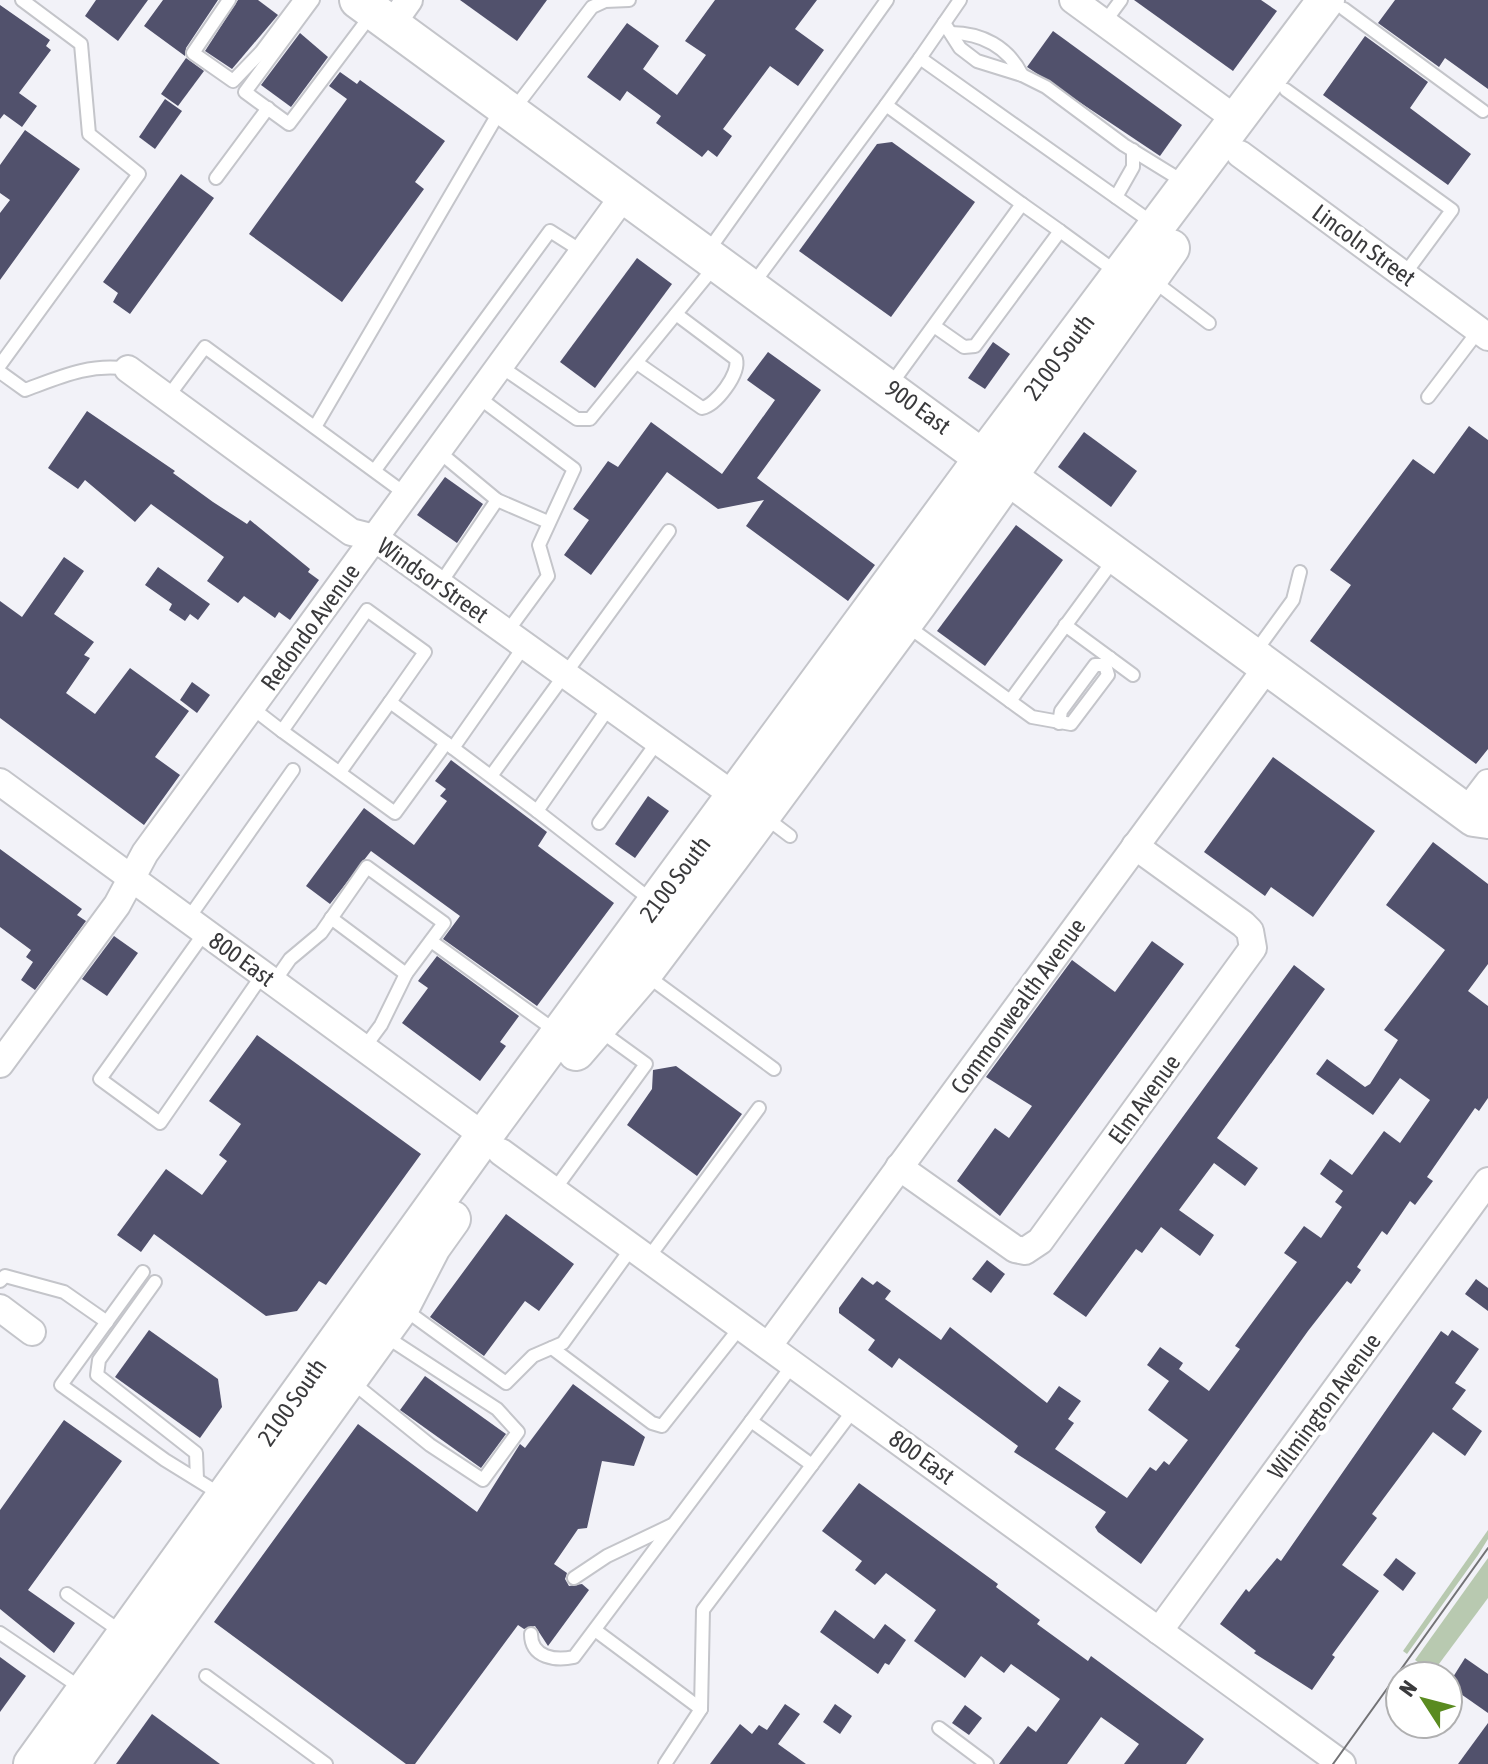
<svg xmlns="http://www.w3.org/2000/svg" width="1488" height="1764" font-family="'Asap Condensed',sans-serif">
<rect width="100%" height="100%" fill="#f2f2f8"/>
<!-- green -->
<g fill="#b8c9b0">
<path d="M1488,1530V1539L1478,1555L1407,1654L1403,1651Z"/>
<path d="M1488,1558V1598L1433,1672L1415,1660Z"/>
</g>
<!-- building -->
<g fill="#51516c">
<path d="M96,0H148L118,41L85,16Z"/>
<path d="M163,0H218L186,48L185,56L144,26Z"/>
<path d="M238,0H258L278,15L232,69L205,51Z"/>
<path d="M460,0H547L517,41Z"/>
<path d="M715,0H817L795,29L824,50L798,86L770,66L723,129L732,136L717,157L708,150L702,157L656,123L661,116L627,91L620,101L587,77L627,23L659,46L643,69L677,95L706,55L685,41Z"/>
<path d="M1134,0H1261L1277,11L1233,71Z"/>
<path d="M1395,0H1488V89L1445,58L1439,67L1378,23Z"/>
<path d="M0,5L50,40L46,46L51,50L19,93L37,106L22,127L4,114L0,119Z"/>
<path d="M1053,31L1182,125L1160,156L1027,67Z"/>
<path d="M300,33L328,57L291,107L261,85Z"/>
<path d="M1365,36L1428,82L1410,108L1471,154L1448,185L1323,95Z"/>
<path d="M186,58L204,71L178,106L161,94Z"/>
<path d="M340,72L357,84L360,80L445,141L415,182L424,189L342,302L249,234L347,99L329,86Z"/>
<path d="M165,99L182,111L155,149L139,137Z"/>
<path d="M25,130L80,169L0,280V213L10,200L0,193V165Z"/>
<path d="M892,142L975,202L891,317L799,251L877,144Z"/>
<path d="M181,174L214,198L130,314L113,302L118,293L103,282Z"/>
<path d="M637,258L672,284L595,388L560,362Z"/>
<path d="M993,342L1010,354L985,389L968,378Z"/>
<path d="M768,352L821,390L757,478L875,565L848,601L746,526L764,500L718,509L667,472L591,575L564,555L589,520L573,509L608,461L618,467L651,422L722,474L775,400L747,380Z"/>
<path d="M87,411L175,471L173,473L213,502L247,524L250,520L310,569L308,572L319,580L290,620L279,612L275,618L244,596L238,603L207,581L224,557L151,504L135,522L85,480L78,489L48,468Z"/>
<path d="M1469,426L1488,440V749L1476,764L1310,641L1351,585L1330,570L1413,459L1434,474Z"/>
<path d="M1084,432L1137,471L1111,507L1058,467Z"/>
<path d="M445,477L483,504L457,543L417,515Z"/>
<path d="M1016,525L1063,560L985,666L937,631Z"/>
<path d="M64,557L84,571L54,614L94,642L84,655L90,658L66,693L95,714L130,668L189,711L155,757L180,775L144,825L0,718V601L22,617Z"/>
<path d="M158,567L210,604L198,620L190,614L185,621L169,610L172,604L145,585Z"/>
<path d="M192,682L210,695L197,713L180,700Z"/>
<path d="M1273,757L1375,831L1313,917L1271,887L1265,896L1204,852Z"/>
<path d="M451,760L547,832L538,846L614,903L537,1006L443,939L460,916L371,851L330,904L306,886L364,808L414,845L447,801L440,796L446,789L435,781Z"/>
<path d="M648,796L669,811L635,858L615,844Z"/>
<path d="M1433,842L1488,884V964L1468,991L1488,1006V1098L1479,1111L1475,1108L1427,1177L1433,1181L1415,1205L1410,1201L1387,1235L1382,1231L1357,1267L1361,1270L1351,1284L1347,1281L1308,1331L1141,1564L1098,1532L1095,1527L1106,1512L1014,1452L1018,1446L899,1358L892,1368L868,1350L875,1340L839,1313V1308L862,1277L873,1285L877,1281L891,1291L885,1299L941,1340L950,1327L1047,1403L1059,1386L1081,1401L1068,1419L1074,1423L1055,1449L1127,1498L1150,1467L1156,1471L1164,1461L1169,1465L1188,1440L1148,1410L1169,1381L1147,1365L1160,1347L1183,1363L1179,1369L1209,1391L1240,1349L1235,1346L1297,1262L1284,1253L1304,1226L1321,1238L1342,1207L1335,1202L1343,1191L1320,1174L1330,1159L1352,1175L1384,1131L1400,1143L1430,1100L1400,1078L1373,1115L1316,1074L1327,1059L1365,1087L1370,1084L1398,1040L1384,1030L1445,950L1386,905Z"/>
<path d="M0,849L82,909L77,915L86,921L35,990L21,980L33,962L26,957L31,950L0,927Z"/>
<path d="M114,936L138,953L107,996L82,979Z"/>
<path d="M1152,941L1184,964L1000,1216L957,1181L995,1128L1009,1138L1032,1106L986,1077L1072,960L1115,992Z"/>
<path d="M437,956L519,1016L500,1042L506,1046L480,1081L402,1023L428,988L418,981Z"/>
<path d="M1294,965L1325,989L1217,1138L1258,1168L1245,1186L1214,1163L1179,1210L1214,1235L1200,1256L1161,1227L1142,1253L1136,1249L1086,1317L1053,1294Z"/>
<path d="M257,1035L421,1154L326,1285L319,1281L297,1311L266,1316L154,1234L141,1252L117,1235L166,1169L202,1195L227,1161L219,1155L241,1124L209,1101Z"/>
<path d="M676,1066L742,1114L697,1176L627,1125L652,1089L653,1070Z"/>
<path d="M506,1214L574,1264L539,1311L525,1301L484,1356L430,1317Z"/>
<path d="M987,1260L1005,1274L991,1293L972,1279Z"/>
<path d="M1476,1279L1488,1288V1311L1465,1294Z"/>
<path d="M149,1330L218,1379L222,1407L200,1438L115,1377Z"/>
<path d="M1452,1330L1479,1349L1455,1383L1466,1390L1452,1409L1482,1431L1465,1456L1433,1432L1372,1514L1377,1518L1342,1565L1379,1591L1332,1655L1335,1657L1312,1690L1254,1653L1256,1651L1220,1624L1246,1589L1249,1592L1277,1558L1281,1561L1441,1331L1448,1336Z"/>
<path d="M425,1376L506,1434L481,1468L400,1410Z"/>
<path d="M573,1384L645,1437L634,1466L602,1461L587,1528L578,1529L554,1564L567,1573L565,1579L569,1586L582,1584L589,1590L548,1646L535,1626L524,1629L518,1625L415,1764H406L214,1622L358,1424L477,1512L520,1444L525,1448Z"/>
<path d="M64,1420L122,1461L28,1590L75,1623L54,1653L0,1609V1510Z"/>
<path d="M859,1483L998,1584L996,1587L1040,1620L1037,1624L1088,1661L1091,1656L1204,1739L1186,1764H1124L1139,1744L1101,1717L1067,1764H999L1028,1726L1036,1732L1060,1699L1011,1664L1004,1673L981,1656L965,1678L914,1641L936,1610L886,1573L875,1585L855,1570L862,1561L822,1531Z"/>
<path d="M1396,1558L1416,1573L1403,1591L1383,1575Z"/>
<path d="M835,1610L874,1639L885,1624L906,1640L889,1665L885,1663L878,1674L820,1632Z"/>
<path d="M0,1657L26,1676L0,1712Z"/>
<path d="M1465,1658L1488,1674V1713L1448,1685Z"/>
<path d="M785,1704L800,1714L778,1744L806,1764H710L740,1724L752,1734L759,1725L767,1730Z"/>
<path d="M835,1704L852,1716L840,1734L823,1722Z"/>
<path d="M965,1705L982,1718L969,1735L952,1723Z"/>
<path d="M152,1714L220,1764H116Z"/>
<path d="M1488,1723V1764H1458Z"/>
</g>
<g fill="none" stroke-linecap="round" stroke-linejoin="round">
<defs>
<g id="lane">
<path d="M229,0L193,53L233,81L261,52L300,0"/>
<path d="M313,0L245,92L289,124L371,15"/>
<path d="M960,0L920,58L1154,224"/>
<path d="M1344,9L1483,111"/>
<path d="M944,23L960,48L977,61L1022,75L1046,87L1124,145L1184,182"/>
<path d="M1104,23L1121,0"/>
<path d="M951,33C982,33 1008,47 1022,75"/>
<path d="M1286,90L1452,210L1404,275"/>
<path d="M886,105L920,58"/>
<path d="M514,109L592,7L605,1L629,0"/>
<path d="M216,178L268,108"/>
<path d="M1116,197L1133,167V150"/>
<path d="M1060,231L1119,274"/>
<path d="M708,251L887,0"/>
<path d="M1151,279L1209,323"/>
<path d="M753,284L886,105L1022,204L889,387"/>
<path d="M934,326L964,347L975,346L1060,231L1022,204"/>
<path d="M637,363L702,408C716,405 740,374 736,359L676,314"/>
<path d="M0,365L139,174L89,134L81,44L22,0"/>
<path d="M500,366L577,419H590L715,266"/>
<path d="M0,372L25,390C60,377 90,363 128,369"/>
<path d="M478,397L574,469L539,545L548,576L507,632"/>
<path d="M1428,397L1479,330"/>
<path d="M167,398L205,347L407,495"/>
<path d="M315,427L501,109"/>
<path d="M438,451L497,500L440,584"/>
<path d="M375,470L550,231L583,252"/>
<path d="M497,500L548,522"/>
<path d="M906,625L1032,717L1071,724L1108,675L1105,665L1110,658"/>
<path d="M1065,625L1133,675"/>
<path d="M525,645L453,748L537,811L610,706"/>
<path d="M1253,655L1293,600L1300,572"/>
<path d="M1010,701L1115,558"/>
<path d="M251,707L282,731L367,610L425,652L390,702L453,748"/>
<path d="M1059,723L1061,711L1095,665H1105"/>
<path d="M282,731L395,813L446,743"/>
<path d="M340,772L390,702"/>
<path d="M491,776L669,531"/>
<path d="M537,811L651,900"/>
<path d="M765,817L790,836"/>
<path d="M599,823L658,741"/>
<path d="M331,918L406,974"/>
<path d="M188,919L293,770"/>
<path d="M205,932L100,1079L160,1123L263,974"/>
<path d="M431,941L557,1032"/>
<path d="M646,975L774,1069"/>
<path d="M274,982L290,959L321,933L367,867L444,923L406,974L381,1025L364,1048"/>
<path d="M555,1189L646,1064L599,1030"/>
<path d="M649,1257L759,1108"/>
<path d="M143,1272L61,1385L165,1460L220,1494"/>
<path d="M0,1281L5,1276L64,1292L107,1322"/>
<path d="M155,1282L99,1360L97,1375L196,1453L197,1479"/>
<path d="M404,1309L506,1383L533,1356L563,1343L633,1246"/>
<path d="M552,1348L652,1423L662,1426L742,1325"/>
<path d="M352,1382L430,1445L483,1480L518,1432L497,1409L385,1336"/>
<path d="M751,1421L794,1363"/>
<path d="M812,1465L855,1408"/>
<path d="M574,1578L607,1556L672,1525"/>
<path d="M67,1594L123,1633"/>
<path d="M595,1630L701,1709"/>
<path d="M0,1633L84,1690"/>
<path d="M531,1634C531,1658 556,1661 574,1657L751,1421L812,1465L703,1610L701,1709L665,1764"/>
<path d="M206,1676L326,1764"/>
<path d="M939,1728L987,1764"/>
</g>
<g id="street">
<path d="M1073,0L1237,120"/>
<path d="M392,24L409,0"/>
<path d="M1240,154L1488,337"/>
<path d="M128,369L351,532L375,538L736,797"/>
<path d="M0,782L484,1136"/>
<path d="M1466,812L1488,783"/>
<path d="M0,1064L117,905L145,853L625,194"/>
<path d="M501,1152L1342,1764"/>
<path d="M899,1167L1015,1249L1025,1251L1040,1241L1253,948L1250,931L1243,924L1135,846"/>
<path d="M0,1308L32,1332"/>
<path d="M769,1345L1268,666"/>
<path d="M1159,1631L1488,1181"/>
</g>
<g id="secondary">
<path d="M358,0L1474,818L1488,820"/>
<path d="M576,1052L644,973L732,856L918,604L1171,248"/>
<path d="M32,1764L484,1136L984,456L1326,0"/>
<path d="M71,1764L401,1307L432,1247L452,1219"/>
</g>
</defs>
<!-- lane casing -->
<use href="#lane" stroke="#c4c5ca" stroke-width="16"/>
<!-- street casing -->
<use href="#street" stroke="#c4c5ca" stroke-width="30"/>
<!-- secondary casing -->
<use href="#secondary" stroke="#c4c5ca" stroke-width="40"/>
<!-- lane -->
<use href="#lane" stroke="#fff" stroke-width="12"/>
<!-- street -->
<use href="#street" stroke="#fff" stroke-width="26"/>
<!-- secondary -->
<use href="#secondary" stroke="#fff" stroke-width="36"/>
<!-- tram -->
<path stroke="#737376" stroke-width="2" d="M1333,1764L1488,1548"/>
</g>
<g text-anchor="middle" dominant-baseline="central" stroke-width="8" stroke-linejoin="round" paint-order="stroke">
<!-- street labels -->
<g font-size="24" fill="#3a3a3c" stroke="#fff">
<text transform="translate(1364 245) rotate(36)">Lincoln Street</text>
<text transform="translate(1059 357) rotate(-53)">2100 South</text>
<text transform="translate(918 407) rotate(36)">900 East</text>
<text transform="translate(433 580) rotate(35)">Windsor Street</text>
<text transform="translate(310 627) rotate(-54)">Redondo Avenue</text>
<text transform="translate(675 879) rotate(-53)">2100 South</text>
<text transform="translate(242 959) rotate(36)">800 East</text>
<text transform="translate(1018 1006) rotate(-54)">Commonwealth Avenue</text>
<text transform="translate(1144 1099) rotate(-54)">Elm Avenue</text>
<text transform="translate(292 1402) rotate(-55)">2100 South</text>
<text transform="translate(1324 1406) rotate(-54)">Wilmington Avenue</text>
<text transform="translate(922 1457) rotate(36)">800 East</text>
</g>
</g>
<!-- north arrow -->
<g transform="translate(1424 1700) rotate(306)"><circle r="38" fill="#ffffff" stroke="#b0b0b1" stroke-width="2"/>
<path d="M0-6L14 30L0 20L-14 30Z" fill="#5a8b20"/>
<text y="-12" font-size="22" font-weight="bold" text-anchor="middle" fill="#3a3a3c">N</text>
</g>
</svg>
